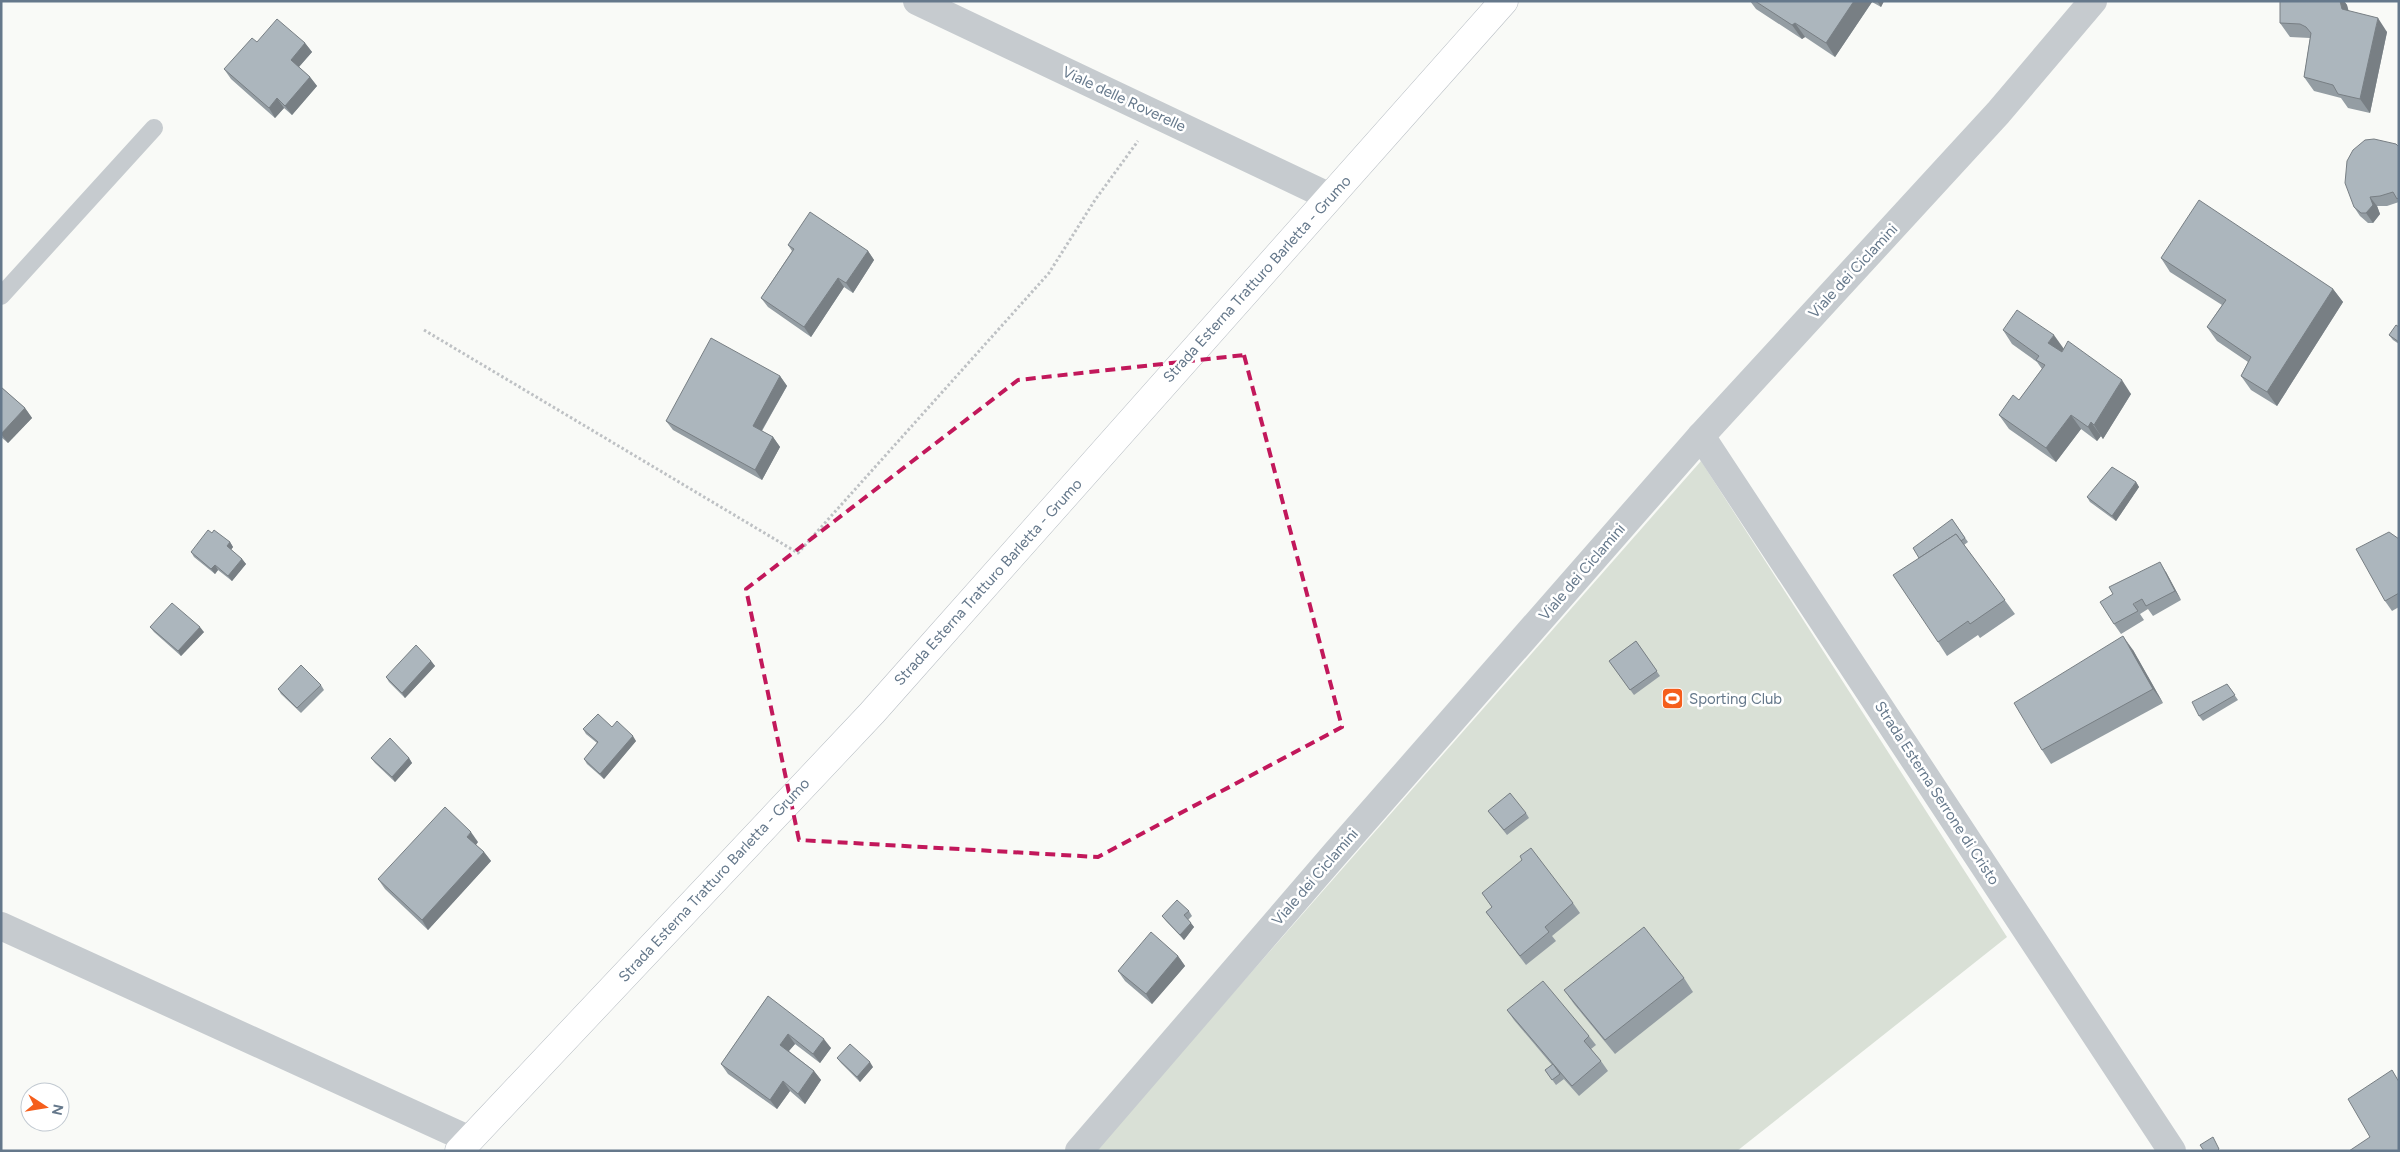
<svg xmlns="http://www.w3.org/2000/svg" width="2400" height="1152" font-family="Figtree,sans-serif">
<rect width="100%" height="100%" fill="#f9faf7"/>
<!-- green -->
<path fill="#d9e0d6" d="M1701,461L2007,937L1737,1151H1094Z"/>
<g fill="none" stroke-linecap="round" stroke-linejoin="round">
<defs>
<path id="secondary" d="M459,1151L872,713L1504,1"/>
</defs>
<!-- secondary casing -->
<use href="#secondary" stroke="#b8bec4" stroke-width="29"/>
<!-- path -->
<path stroke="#bec1c4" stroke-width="3" stroke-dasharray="2.5 2.5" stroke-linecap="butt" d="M424,330L798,553L1049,273L1095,200L1138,141"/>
<!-- lane -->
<path stroke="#c6cbcf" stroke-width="18" d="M1,296L154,128"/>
<!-- street -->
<g stroke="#c6cbcf" stroke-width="28">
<path d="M917,1L1330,197"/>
<path d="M1701,436L2172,1151"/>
<path d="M1,926L470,1140"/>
<path d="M1079,1151L1335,854L1701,436L1998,113L2093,1"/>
</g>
<!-- secondary -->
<use href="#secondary" stroke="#fff" stroke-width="28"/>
</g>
<!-- wall -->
<g fill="#949da3">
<path d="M1750,1H1884L1881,7L1872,2L1835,57L1805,37L1802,39L1756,9Z"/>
<path d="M2280,1H2344L2347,5L2348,11L2387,32L2370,113L2348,108L2341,98L2314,91L2304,77L2310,38L2290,37L2280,23Z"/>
<path d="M257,42L305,43L312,52L299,67L310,77L317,86L292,115L284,108L275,118L231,79L224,69Z"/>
<path d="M2399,147V202L2387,206H2377L2380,214L2373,223H2368L2360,216L2354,207Z"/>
<path d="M788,245L868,251L874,260L853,293L844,287L811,337L768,307L761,298L792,251Z"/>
<path d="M2161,258L2333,289L2343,302L2277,406L2251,390L2241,376L2248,362L2217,341L2207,327L2222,305L2170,272Z"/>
<path d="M2399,327V344L2393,340L2389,335Z"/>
<path d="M2003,330L2062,352L2131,394L2103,439L2101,436L2097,441L2081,429L2056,462L2009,429L1999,415L2019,400L2042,369L2037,362L2012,344Z"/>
<path d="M780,376L787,386L762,431L773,437L780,447L762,480L673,430L666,421Z"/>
<path d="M1,387L25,408L32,418L8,443L1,437Z"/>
<path d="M2136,482L2139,487L2116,521L2090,502L2087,497Z"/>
<path d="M1952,519L1968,542L1964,545L2015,614L1980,638L1978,635L1947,656L1938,642L1919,558Z"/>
<path d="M212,533L230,542L233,547L231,550L242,559L246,564L232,581L218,570L215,574L194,557L191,552Z"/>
<path d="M2399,539V607L2392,611L2385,601Z"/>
<path d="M2166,572L2181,600L2153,616L2148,609L2140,614L2144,620L2121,634L2114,624Z"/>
<path d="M150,627L204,632L181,656L154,632Z"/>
<path d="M1636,641L1660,676L1634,695L1609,661Z"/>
<path d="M2133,650L2163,703L2051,764L2042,750Z"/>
<path d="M431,661L435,666L405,698L389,682L386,677Z"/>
<path d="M2227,684L2238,700L2203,721L2199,716Z"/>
<path d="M321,685L324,690L301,713L281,694L278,689Z"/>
<path d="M612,727L636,741L604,779L587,764L584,759L597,743L586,734L583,729Z"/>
<path d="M371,758H409L412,763L395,782L375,763Z"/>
<path d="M1488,811L1526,813L1529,818L1507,835Z"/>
<path d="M478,842L476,845L484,852L491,861L428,930L385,889L378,879Z"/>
<path d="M1482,893L1573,903L1580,913L1552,936L1556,941L1526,965L1486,912L1492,907Z"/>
<path d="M1189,911L1192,916L1188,920L1194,927L1184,940L1166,921L1162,916Z"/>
<path d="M1178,956L1185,966L1152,1004L1125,981L1118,971Z"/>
<path d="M1684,978L1693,992L1615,1054L1574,1004L1564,990Z"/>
<path d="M768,996L831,1048L820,1063L795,1044L789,1051L814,1071L821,1080L805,1104L790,1091L777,1109L728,1074L721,1064Z"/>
<path d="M1507,1010L1589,1036L1596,1045L1591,1049L1601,1061L1608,1071L1579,1096L1562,1077L1564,1079L1556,1085L1545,1070L1552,1065L1514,1020Z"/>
<path d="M837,1058L873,1067L860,1082L841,1063Z"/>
</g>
<!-- shaded-wall -->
<g fill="#787f84">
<path d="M1854,1L1872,2L1835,57L1826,43Z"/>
<path d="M1877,1H1884L1881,7Z"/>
<path d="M2340,1H2344L2347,5L2352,23L2342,9Z"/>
<path d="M2378,18L2387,32L2370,113L2360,99Z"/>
<path d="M1795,23L1805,37L1802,39L1792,25Z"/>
<path d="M305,43L312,52L297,69L291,60Z"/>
<path d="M310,77L317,86L292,115L285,106Z"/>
<path d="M277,98L284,108L275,118L269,108Z"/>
<path d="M2370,197L2377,206L2380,214L2373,223L2366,213Z"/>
<path d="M868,251L874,260L853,293L846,283Z"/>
<path d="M838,278L844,287L811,337L804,327Z"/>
<path d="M2333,289L2343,302L2277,406L2267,392Z"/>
<path d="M2054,335L2064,349L2058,357L2048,343Z"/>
<path d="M780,376L787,386L759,435L753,426Z"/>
<path d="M2122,380L2131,394L2103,439L2094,425Z"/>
<path d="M25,408L32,418L8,443L1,434Z"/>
<path d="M2071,415L2081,429L2056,462L2046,448Z"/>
<path d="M2091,422L2101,436L2097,441L2088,427Z"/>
<path d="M773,437L780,447L762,480L755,470Z"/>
<path d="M2136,482L2139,487L2116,521L2112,516Z"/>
<path d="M230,542L233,547L230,551L227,546Z"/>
<path d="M242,559L246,564L232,581L228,576Z"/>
<path d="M2160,562L2166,572L2181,600L2175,591Z"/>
<path d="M215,565L218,570L215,574L211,569Z"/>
<path d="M200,627L204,632L181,656L178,651Z"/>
<path d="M2123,636L2133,650L2163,703L2153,689Z"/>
<path d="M431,661L435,666L405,698L402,693Z"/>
<path d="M633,736L636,741L604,779L600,774Z"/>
<path d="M409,758L412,763L395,782L392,777Z"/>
<path d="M471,832L478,842L474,847L467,837Z"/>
<path d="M484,852L491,861L428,930L422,920Z"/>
<path d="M1191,923L1194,927L1184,940L1180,935Z"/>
<path d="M1178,956L1185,966L1152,1004L1146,994Z"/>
<path d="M788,1034L795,1044L786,1054L780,1045Z"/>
<path d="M824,1039L831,1048L820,1063L813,1054Z"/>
<path d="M870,1062L873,1067L860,1082L857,1077Z"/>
<path d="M814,1071L821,1080L805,1104L798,1094Z"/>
<path d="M783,1081L790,1091L777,1109L770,1100Z"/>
</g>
<!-- building -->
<g fill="#acb6bd" stroke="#787f84">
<path d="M1755,1H1854L1826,43L1795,23L1792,25Z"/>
<path d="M2280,1H2340L2342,9L2378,18L2360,99L2338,94L2333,85L2304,77L2311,33L2306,27L2300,24L2280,23Z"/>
<path d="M277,19L305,43L291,60L310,77L285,106L277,98L269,108L224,69L252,38L257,42Z"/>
<path d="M2374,139L2396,144L2399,147V197L2397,199L2393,192L2380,196L2370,197L2373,205L2366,213H2361L2354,207L2345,183L2347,161L2353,150L2365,140Z"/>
<path d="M2199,200L2333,289L2267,392L2241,376L2251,357L2207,327L2226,300L2161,258Z"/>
<path d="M810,212L868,251L846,283L838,278L804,327L761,298L794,249L788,245Z"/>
<path d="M2017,310L2054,335L2048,343L2062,352L2068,341L2122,380L2094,425L2091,422L2088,427L2071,415L2046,448L1999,415L2013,395L2019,400L2045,365L2036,360L2039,356L2003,330Z"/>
<path d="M2396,325L2399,327V342L2389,335Z"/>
<path d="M711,338L780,376L753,426L773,437L755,470L666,421Z"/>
<path d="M1,387L25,408L1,434Z"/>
<path d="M2112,467L2136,482L2112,516L2087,497Z"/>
<path d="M1952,519L1965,538L1961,541L1956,534L1919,558L1913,548Z"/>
<path d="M208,530L212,533L214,530L230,542L227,546L242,559L228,576L215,565L211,569L191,552Z"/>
<path d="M2389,532L2399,539V593L2385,601L2356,549Z"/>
<path d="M1956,534L2005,600L1970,624L1968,621L1938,642L1893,575Z"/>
<path d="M2160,562L2175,591L2146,606L2142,599L2133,604L2138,611L2114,624L2100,602L2113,594L2109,587Z"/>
<path d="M172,603L200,627L178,651L150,627Z"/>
<path d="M2123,636L2153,689L2042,750L2014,703Z"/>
<path d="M1636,641L1657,671L1630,690L1609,661Z"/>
<path d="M416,645L431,661L402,693L386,677Z"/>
<path d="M301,665L321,685L297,708L278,689Z"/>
<path d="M2227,684L2235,695L2199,716L2192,702Z"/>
<path d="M598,714L612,727L617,721L633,736L600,774L584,759L598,742L583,729Z"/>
<path d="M390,738L409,758L392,777L371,758Z"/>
<path d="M1510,793L1526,813L1504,830L1488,811Z"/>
<path d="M445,807L471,832L467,837L484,852L422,920L378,879Z"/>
<path d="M1531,848L1573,903L1545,927L1549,932L1520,956L1486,912L1492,907L1482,893L1522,860L1520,856Z"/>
<path d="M1177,900L1189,911L1184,915L1191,923L1180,935L1162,916Z"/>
<path d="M1644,927L1684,978L1605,1040L1564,990Z"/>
<path d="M1151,932L1178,956L1146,994L1118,971Z"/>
<path d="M1543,981L1589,1036L1584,1041L1601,1061L1572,1086L1507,1010Z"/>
<path d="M768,996L824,1039L813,1054L788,1034L780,1045L814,1071L798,1094L783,1081L770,1100L721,1064Z"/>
<path d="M850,1044L870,1062L857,1077L837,1058Z"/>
<path d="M1553,1064L1560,1074L1552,1080L1545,1070Z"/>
<path d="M2392,1070L2399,1082V1151H2349L2370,1137L2348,1099Z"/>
<path d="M2213,1137L2219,1149L2217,1151H2204L2200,1145Z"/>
</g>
<!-- marked area -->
<path fill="none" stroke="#c2185b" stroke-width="4" stroke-dasharray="10 6" stroke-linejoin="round" d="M1244,355L1342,727L1098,857L799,840L746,589L1018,380Z"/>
<!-- icons -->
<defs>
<symbol id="stadium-square" viewBox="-11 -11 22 22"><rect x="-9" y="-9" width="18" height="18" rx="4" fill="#f55e1c" stroke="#fff"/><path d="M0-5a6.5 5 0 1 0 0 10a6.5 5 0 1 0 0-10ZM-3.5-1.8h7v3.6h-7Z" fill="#fff"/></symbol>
</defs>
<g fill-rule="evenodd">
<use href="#stadium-square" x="1660" y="686" width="25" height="25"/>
</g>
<g text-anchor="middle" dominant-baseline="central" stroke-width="5" stroke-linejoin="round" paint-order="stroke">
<!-- street labels -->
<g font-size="15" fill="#65788b" stroke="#fff">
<text transform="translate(1124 99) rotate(25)">Viale delle Roverelle</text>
<text transform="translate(1853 271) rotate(-47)">Viale dei Ciclamini</text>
<text transform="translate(1257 279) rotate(-48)">Strada Esterna Tratturo Barletta - Grumo</text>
<text transform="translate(1582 572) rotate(-49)">Viale dei Ciclamini</text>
<text transform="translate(988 582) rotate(-48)">Strada Esterna Tratturo Barletta - Grumo</text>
<text transform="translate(1937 793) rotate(57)">Strada Esterna Serrone di Cristo</text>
<text transform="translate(1315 877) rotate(-49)">Viale dei Ciclamini</text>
<text transform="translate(714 880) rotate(-47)">Strada Esterna Tratturo Barletta - Grumo</text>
</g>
<!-- poi labels -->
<g font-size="15" fill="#65788b" stroke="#fff" text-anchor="start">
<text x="1689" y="699">Sporting Club</text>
</g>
</g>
<!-- border -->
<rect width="2400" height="1152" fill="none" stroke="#65788b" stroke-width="5"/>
<!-- north arrow -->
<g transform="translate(45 1107) rotate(102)"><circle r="24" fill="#ffffff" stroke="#c1c9d1"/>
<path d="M0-4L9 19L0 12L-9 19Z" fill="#f55e1c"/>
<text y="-8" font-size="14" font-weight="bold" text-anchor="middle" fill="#65788b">N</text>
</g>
</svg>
